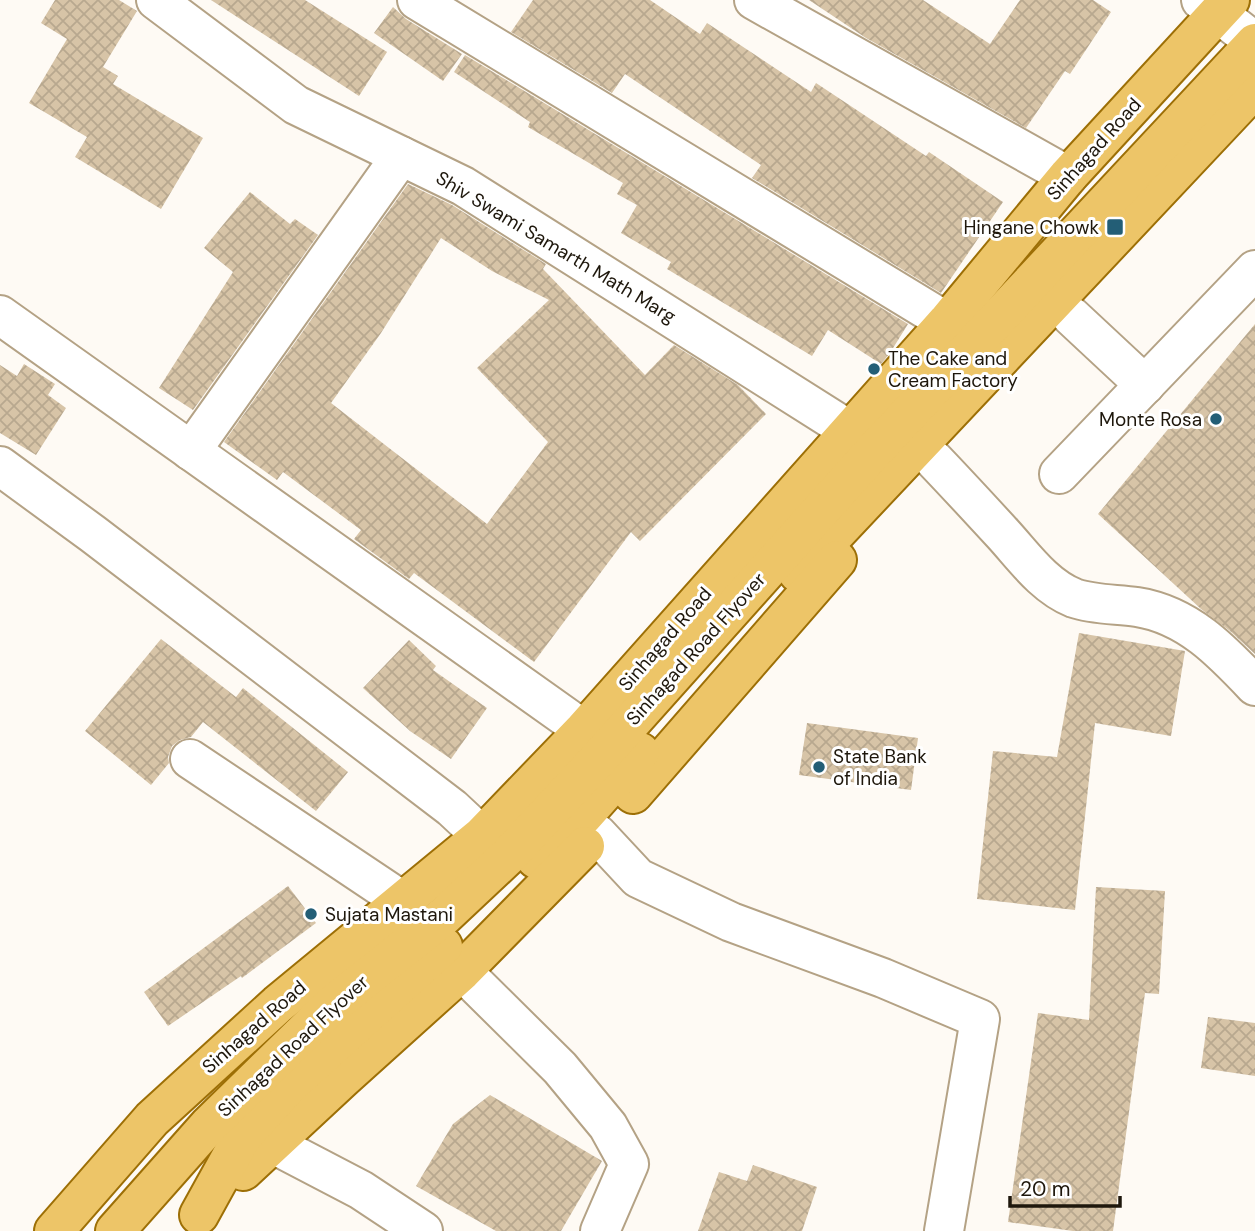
<svg xmlns="http://www.w3.org/2000/svg" width="1255" height="1231" font-family="'DM Sans',sans-serif">
<defs>
<pattern id="building-cross-hatch" width="8" height="8" patternUnits="userSpaceOnUse" patternTransform="scale(1.75)"><rect width="8" height="8" fill="#d7c4a7"/><path d="M0 0l8 8M0 8l8-8" fill="none" stroke="#b8a88f"/></pattern>
</defs>
<rect width="100%" height="100%" fill="#fefaf4"/>
<!-- building -->
<g fill="url(#building-cross-hatch)" fill-rule="evenodd">
<path d="M55,0H119L137,11L103,67L118,76L113,84L203,138L161,209L75,157L87,137L29,103L67,39L41,23Z"/>
<path d="M211,0H305L387,52L359,96Z"/>
<path d="M533,0H650L700,34L707,23L811,92L816,83L926,156L929,152L1003,202L941,293L752,178L761,165L625,74L612,93L511,32Z"/>
<path d="M809,0H923L990,44L1020,0H1093L1111,12L1070,74L1065,71L1026,128L866,38Z"/>
<path d="M393,7L406,19L462,54L443,81L374,33Z"/>
<path d="M465,55L908,324L890,353L881,364L828,330L812,356L667,269L671,262L621,233L637,205L617,194L623,183L528,127L530,122L454,72Z"/>
<path d="M408,184L452,205L546,264L543,269L645,375L674,345L738,385L766,414L640,541L631,532L534,662L414,573L409,579L354,539L361,530L283,472L277,480L224,442ZM441,238L492,271L549,300L477,368L548,442L487,524L331,403L381,333Z"/>
<path d="M250,192L290,224L295,219L318,235L193,410L159,388L233,272L204,248Z"/>
<path d="M1255,324V654L1230,631L1201,609L1098,514Z"/>
<path d="M24,364L55,384L48,395L66,408L36,455L0,433V365L17,376Z"/>
<path d="M1079,633L1185,651L1171,736L1095,723L1075,910L977,899L993,751L1057,757Z"/>
<path d="M161,639L236,697L243,688L348,772L316,811L203,722L191,737L180,740L172,746L168,757L169,763L151,785L85,731Z"/>
<path d="M409,640L436,666L433,670L487,708L451,759L410,731L363,688Z"/>
<path d="M807,723L918,738L911,790L799,775Z"/>
<path d="M288,886L316,923L242,978L241,976L168,1026L144,992Z"/>
<path d="M1096,887L1165,891L1159,994L1145,993L1113,1231H1073L1008,1222L1038,1013L1089,1020Z"/>
<path d="M1208,1017L1255,1023V1076L1201,1068Z"/>
<path d="M490,1095L602,1161L561,1231H496L416,1186L453,1124Z"/>
<path d="M753,1165L817,1187L802,1231H698L719,1172L747,1181Z"/>
</g>
<g fill="none" stroke-linecap="round" stroke-linejoin="round">
<defs>
<g id="minor">
<path d="M156,0L296,105L463,186L849,430"/>
<path d="M417,0L947,322"/>
<path d="M754,0L1068,176"/>
<path d="M1201,0L1255,42"/>
<path d="M0,315L584,730"/>
<path d="M1071,316L1145,385"/>
<path d="M191,451L401,156"/>
<path d="M934,460C957,484 980,509 1003,534C1024,557 1044,586 1074,598C1094,605 1117,604 1137,607C1188,615 1222,651 1255,686"/>
<path d="M0,466L93,534L452,808L482,836"/>
<path d="M1059,474L1255,270"/>
<path d="M190,759L404,902"/>
<path d="M597,834L638,878L731,922L883,978L980,1019L944,1231"/>
<path d="M462,971L560,1068L608,1126L629,1164L600,1231"/>
<path d="M271,1143L361,1190L423,1231"/>
</g>
<g id="major">
<path d="M798,573L1255,88"/>
<path d="M633,794L837,560"/>
<path d="M536,859L583,816L640,752"/>
<path d="M243,1171L343,1078L462,971L585,846"/>
<path d="M199,1215L242,1137L288,1086L443,946"/>
<path d="M54,1231L152,1119L278,1004L482,836L584,730L947,322L1068,176L1230,0"/>
<path d="M115,1231L209,1125L331,1006L444,916L509,855L600,757L872,453L1255,43"/>
</g>
</defs>
<!-- minor casing -->
<use href="#minor" stroke="#b4a285" stroke-width="42"/>
<!-- major casing -->
<use href="#major" stroke="#9d6f06" stroke-width="42"/>
<!-- minor -->
<use href="#minor" stroke="#fff" stroke-width="38"/>
<!-- major -->
<use href="#major" stroke="#edc568" stroke-width="38"/>
</g>
<!-- markers -->
<g fill="#235e76" stroke="#fff" stroke-width="2.5">
<rect x="1106" y="218" width="18" height="18" rx="3.5"/>
<circle cx="874" cy="369" r="7"/>
<circle cx="1216" cy="419" r="7"/>
<circle cx="819" cy="767" r="7"/>
<circle cx="311" cy="914" r="7"/>
</g>
<g text-anchor="middle" dominant-baseline="central" stroke-width="6" stroke-linejoin="round" paint-order="stroke">
<!-- street labels -->
<g font-size="19" fill="#1e170c" stroke="#fff">
<text transform="translate(1094 149) rotate(-48)">Sinhagad Road</text>
<text transform="translate(556 247) rotate(31)">Shiv Swami Samarth Math Marg</text>
<text transform="translate(665 639) rotate(-49)">Sinhagad Road</text>
<text transform="translate(696 649) rotate(-48)">Sinhagad Road Flyover</text>
<text transform="translate(254 1027) rotate(-41)">Sinhagad Road</text>
<text transform="translate(293 1046) rotate(-43)">Sinhagad Road Flyover</text>
</g>
<!-- poi labels -->
<g font-size="19" fill="#1e170c" stroke="#fff" text-anchor="start">
<text x="1099" y="227" text-anchor="end">Hingane Chowk</text>
<text x="888" y="358">The Cake and<tspan x="888" dy="22">Cream Factory</tspan></text>
<text x="1202" y="419" text-anchor="end">Monte Rosa</text>
<text x="833" y="756">State Bank<tspan x="833" dy="22">of India</tspan></text>
<text x="325" y="914">Sujata Mastani</text>
</g>
</g>
<!-- scale -->
<path d="M1010 1196v10h110v-10" fill="none" stroke="#1e170c" stroke-width="3.5"/>
<text x="1020" y="1196" font-size="21" fill="#1e170c" stroke="#ffffff" stroke-width="5" paint-order="stroke">20 m</text>
</svg>
